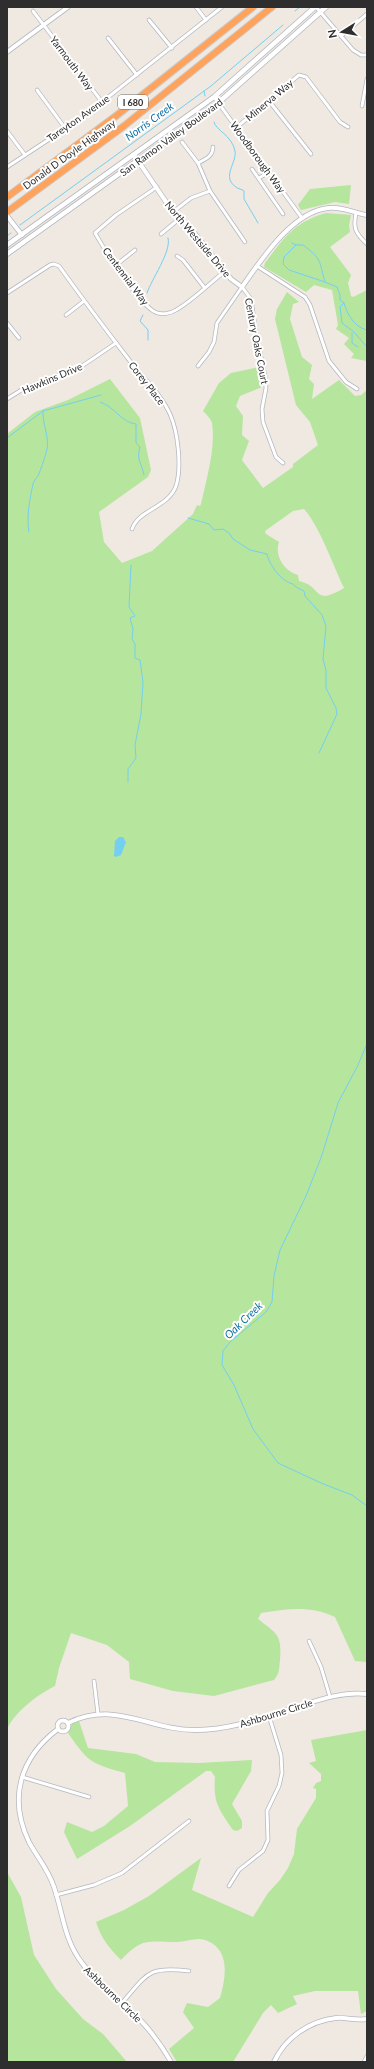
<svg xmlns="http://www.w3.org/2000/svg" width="374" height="2069" font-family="Lato,sans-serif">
<rect width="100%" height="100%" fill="#efe9e1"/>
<!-- green -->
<g fill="#b6e59e" fill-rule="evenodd">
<path d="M351,185L349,204L335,202L301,210L298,205L310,189Z"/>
<path d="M326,213L351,215L349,226L350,232L330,247L351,275L348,283L351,296L353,297L367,290V361L351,358L354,354L344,344L349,338L336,329L338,325L332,290L314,285L306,292L264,267L265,263C284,238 294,222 326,213Z"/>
<path d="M287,292L299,302L293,304L290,319L302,357L312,365L309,379L314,384L312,399L339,380L355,396L361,395L367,390V1662L355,1661L335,1617C310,1605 287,1609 261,1613L258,1619C277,1634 282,1634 280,1660C279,1668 280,1673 274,1680L214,1696L173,1691L130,1679L129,1662L107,1645L71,1633L59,1668L55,1686C37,1695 16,1711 7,1729V434L35,412L68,400L110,379L140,418L151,470L148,477L99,512L104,542L122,563L152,551L193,514L197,505L200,506L201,504C206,481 216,448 212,423C211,419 206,414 203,411L219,383L231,373L260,367L262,387L240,396L236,406L243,416L242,435L249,441L242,460L263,488L293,467V464L318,445L310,422L296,405L275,319L277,309ZM304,509C320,527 333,565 344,588C312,607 323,586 299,581L298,575C284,571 274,555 279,542L266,534L265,531L293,511Z"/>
<path d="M79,1721L88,1748L136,1754L155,1762L199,1763L252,1760L251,1771L232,1804L242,1821V1828L237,1831L233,1830C219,1809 213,1803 215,1777L211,1771H206L130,1826L77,1859L64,1832L67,1822L92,1832L104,1826L128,1806L125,1773C90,1763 89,1763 68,1733L72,1724Z"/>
<path d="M367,1730V2011L361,2014L358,1991H315L293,1996L297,2004L278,2013L271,2005L263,2013L233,2062H177L169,2049L194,2028L183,2012L187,2003L208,2007L220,1998C226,1977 231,1949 205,1940C197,1937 185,1942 177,1942C148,1942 143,1937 121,1960C109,1948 101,1938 96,1922L124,1910L149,1896L201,1858L192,1890L253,1917L268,1893L280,1880L288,1868L294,1854L297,1829L316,1798V1789L313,1788L316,1783L321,1781V1774L309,1763L316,1761L311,1740Z"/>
<path d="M7,1872L21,1897L34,1955L56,1989L83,2019L103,2034L127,2062H7Z"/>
</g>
<!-- water -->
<path fill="#75cff0" d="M119,837H123L126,842L121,855L116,857L114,856L115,841Z"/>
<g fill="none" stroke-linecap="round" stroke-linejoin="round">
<!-- stream -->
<g stroke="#75cff0" stroke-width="1">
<path d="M295,11L300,7"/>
<path d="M204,91L205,96"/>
<path d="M214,122C215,130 232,135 235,151C237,163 221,177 236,187C238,189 242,189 244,191V199L258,223"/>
<path d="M20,225L211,86L283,25"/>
<path d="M7,236L11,233"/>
<path d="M292,243L296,245H303C322,259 319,261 325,282L337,287L340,295V300L344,303C347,314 355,328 367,330"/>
<path d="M296,245L284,257L283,264L289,270L325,282"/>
<path d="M147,293C151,280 172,251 168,238"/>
<path d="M344,303L340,307L342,323L354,332L367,347"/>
<path d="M143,315L140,321L148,330V340"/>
<path d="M352,333V343L358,347"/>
<path d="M100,402C114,406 122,423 136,424V443L140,447C136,461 142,463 144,475"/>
<path d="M7,438L43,411L101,395"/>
<path d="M188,518L209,524L214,530L223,529L229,533L233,539L250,550L267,554C269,565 282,582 293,584L296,587L304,591L305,596L322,615L326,626L323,659L326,670V688L336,708L337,714L319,753"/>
<path d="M29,532C26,517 30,498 33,484C34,481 36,478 38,476C41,469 44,460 46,453C51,439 42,425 43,411"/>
<path d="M128,782V769L136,758L135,745L141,714L143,682L140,660L135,658V644L132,639L133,629L130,618L135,616L129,607L131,565"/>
<path d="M367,1044L357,1067L338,1103L322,1155L306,1196L280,1250L274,1276L272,1302L266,1312L230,1342L223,1351L222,1365L234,1385L253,1429L278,1463L321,1483L352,1495L367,1506"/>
</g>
<defs>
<g id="minor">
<path d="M196,7L206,20"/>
<path d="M316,7L353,50L361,55H367"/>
<path d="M33,11L102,102"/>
<path d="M149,20L172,48"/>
<path d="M341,36L367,14"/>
<path d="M108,38L137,75"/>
<path d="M37,90L65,128"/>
<path d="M214,97L302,218"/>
<path d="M269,101L311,154"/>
<path d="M362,106L367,79"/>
<path d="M237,127L299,75L306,77L340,122L348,127"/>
<path d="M7,131L25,155"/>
<path d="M182,142L198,163L210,191L245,242"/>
<path d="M198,163C206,159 213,156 213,147"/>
<path d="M7,167L83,117L222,7"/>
<path d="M252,169L283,214"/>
<path d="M259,178L269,172"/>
<path d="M157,187L116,215L95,233C104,249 140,305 155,312C161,315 170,314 176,310C191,302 210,283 224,272"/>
<path d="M173,212L191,198L210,191"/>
<path d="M356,213C353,228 355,233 367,244"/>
<path d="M161,234L179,219"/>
<path d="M177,256L183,260L204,287"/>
<path d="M116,265L135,250"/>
<path d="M257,266L305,297L310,305L329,361L346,382L357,389"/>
<path d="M7,293L50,265L54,264L59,266C82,298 106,330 130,361C144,379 161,394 170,414C178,432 182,467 176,486C168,508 139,509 132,529"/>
<path d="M66,315L84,301"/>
<path d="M7,323L19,338"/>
<path d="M198,366L209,352L214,342L217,323L242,287L251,299L256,333L265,376L266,388L262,409L263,422L276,457L283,463"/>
<path d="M7,399L23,389L82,366L116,343"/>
<path d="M309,1641L321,1667L330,1697"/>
<path d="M94,1681L98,1714"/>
<path d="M22,1777L89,1797"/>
<path d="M229,1886L239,1870L263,1851L268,1840L267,1811L279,1786L282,1773L281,1755L269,1716"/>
<path d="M56,1895L94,1885L122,1873L189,1821"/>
<path d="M122,2003C148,1973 148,1966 189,1971"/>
<path d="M364,2062L367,2056"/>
</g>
<g id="tertiary">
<path d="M7,52L68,7"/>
<path d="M134,155L173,212L195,234L231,279L242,287C261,260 292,212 328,208C341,206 354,213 367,215"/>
<path d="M7,216L22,235"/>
<circle cx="63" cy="1726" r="5.5"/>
<path d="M68,1723C116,1700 148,1730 195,1730C227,1730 257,1720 287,1710C313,1702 340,1691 367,1694"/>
<path d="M58,1729C20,1758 8,1798 29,1842C37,1857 48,1869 54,1887C63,1913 64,1940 82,1963C99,1986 123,2002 143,2023C154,2035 163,2048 171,2062"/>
<path d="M274,2062C285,2038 309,2021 336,2018C346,2017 356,2021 367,2019"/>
</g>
<g id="secondary">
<path d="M7,245L214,97L315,7"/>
<path d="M7,254L218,103L326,7"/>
</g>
<g id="motorway">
<path d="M7,197L116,116L253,7"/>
<path d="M7,212L124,126L272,7"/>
</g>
</defs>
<!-- minor casing -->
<use href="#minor" stroke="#b4b7c1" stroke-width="4.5"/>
<!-- tertiary casing -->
<use href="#tertiary" stroke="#b4b7c1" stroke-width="5.5"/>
<!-- secondary casing -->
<use href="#secondary" stroke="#b4b7c1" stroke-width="6"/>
<!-- motorway casing -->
<use href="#motorway" stroke="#c9c9c9" stroke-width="8"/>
<!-- minor -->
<use href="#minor" stroke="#fff" stroke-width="3"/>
<!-- tertiary -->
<use href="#tertiary" stroke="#fff" stroke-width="4"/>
<!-- secondary -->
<use href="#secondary" stroke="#fff" stroke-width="4.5"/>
<!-- motorway -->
<use href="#motorway" stroke="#ffa35c" stroke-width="6"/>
</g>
<g text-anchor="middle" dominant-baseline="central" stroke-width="4" stroke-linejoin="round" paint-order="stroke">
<!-- shield labels -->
<rect fill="#fff" stroke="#6d6d6d" stroke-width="1" x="118" y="95" width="30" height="14" rx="3"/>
<g font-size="9" font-weight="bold" fill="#2e2e2e">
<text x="133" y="102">I 680</text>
</g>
<!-- street labels -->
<g font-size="10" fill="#2e2e2e" stroke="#fff">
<text transform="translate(72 63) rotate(53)">Yarmouth Way</text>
<text transform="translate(269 100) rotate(-40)">Minerva Way</text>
<text transform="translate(78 118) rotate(-35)">Tareyton Avenue</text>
<text transform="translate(171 137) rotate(-36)">San Ramon Valley Boulevard</text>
<text transform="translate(69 154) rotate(-36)">Donald D Doyle Highway</text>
<text transform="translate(258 157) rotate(54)">Woodborough Way</text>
<text transform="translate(198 239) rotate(50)">North Westside Drive</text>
<text transform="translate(126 276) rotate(53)">Centennial Way</text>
<text transform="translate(257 341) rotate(79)">Century Oaks Court</text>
<text transform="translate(52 378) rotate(-23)">Hawkins Drive</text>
<text transform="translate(147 383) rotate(52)">Corey Place</text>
<text transform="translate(276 1713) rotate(-17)">Ashbourne Circle</text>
<text transform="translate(113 1994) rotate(44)">Ashbourne Circle</text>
</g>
<!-- water labels -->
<g font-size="11" font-style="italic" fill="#0d6fa3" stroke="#fff">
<text transform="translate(149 121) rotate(-36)">Norris Creek</text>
<text transform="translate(243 1320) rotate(-44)">Oak Creek</text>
</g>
</g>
<!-- border -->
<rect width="374" height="2069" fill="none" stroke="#2e2e2e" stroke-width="16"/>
<!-- north arrow -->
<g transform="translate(342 32) rotate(259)" stroke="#ffffff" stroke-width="3" paint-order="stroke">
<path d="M0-3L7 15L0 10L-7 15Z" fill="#2e2e2e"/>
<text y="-6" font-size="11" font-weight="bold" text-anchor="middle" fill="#2e2e2e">N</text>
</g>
</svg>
